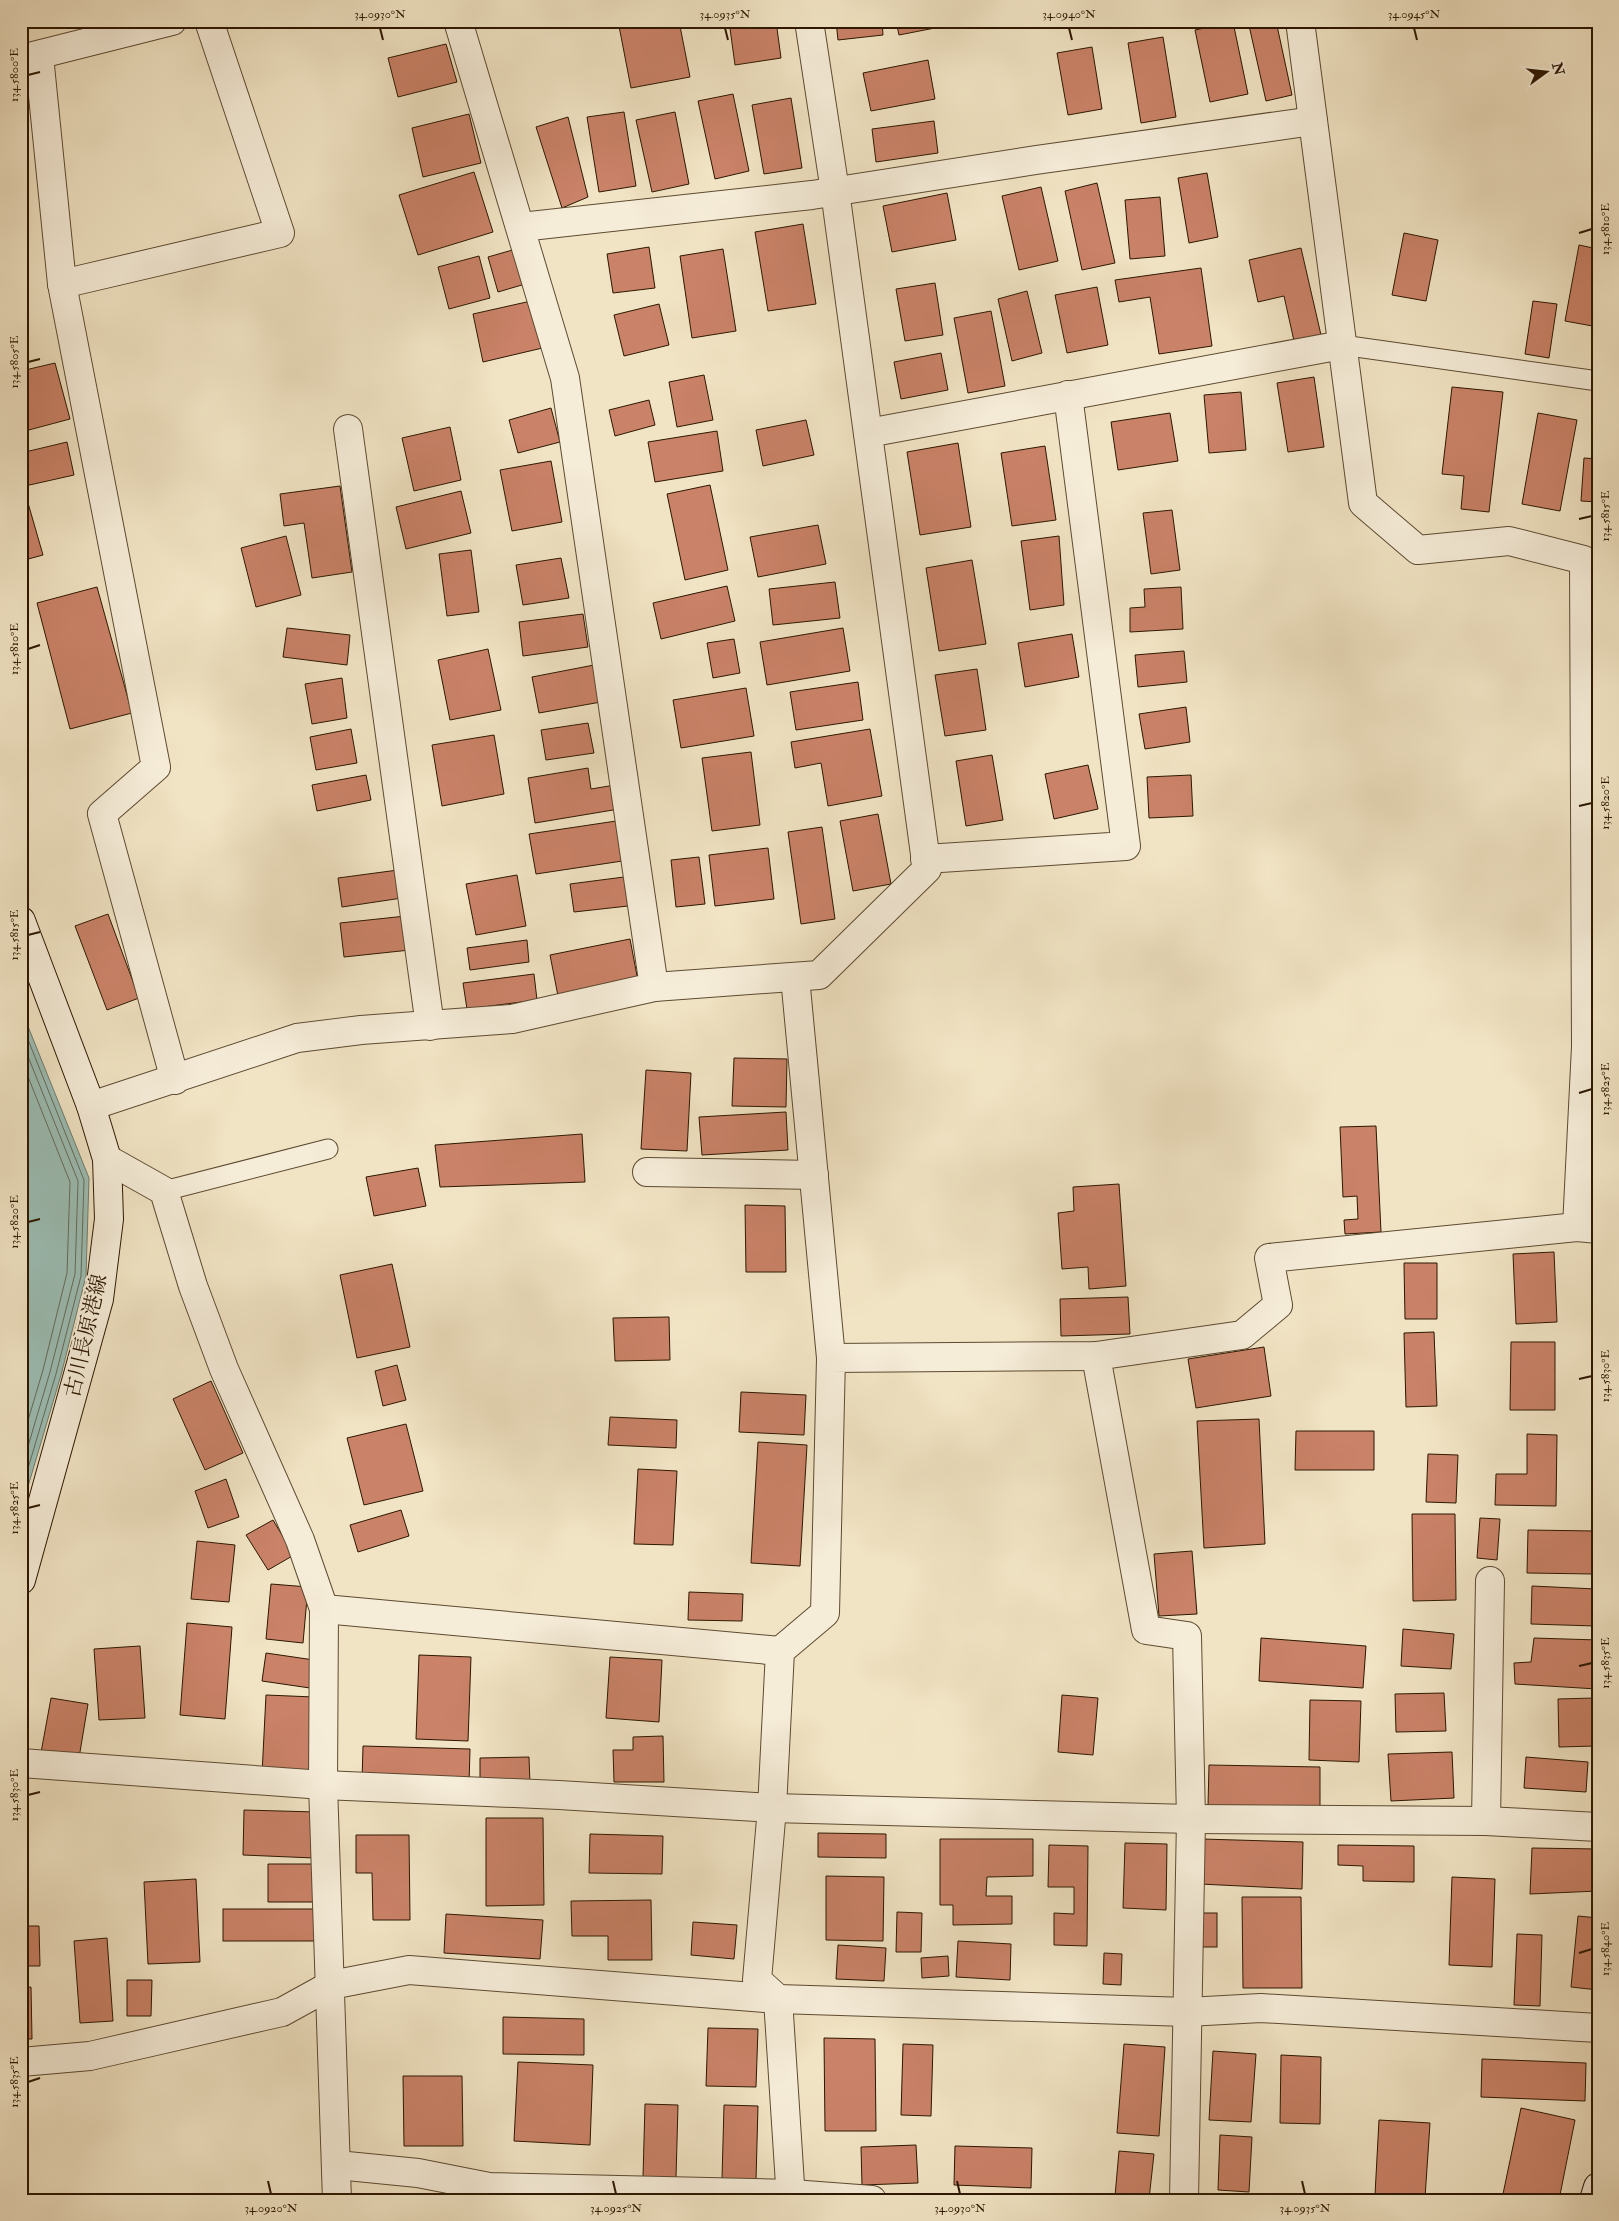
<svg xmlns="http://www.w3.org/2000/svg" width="1619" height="2221" font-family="'IM FELL Double Pica','Noto Serif JP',serif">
<rect width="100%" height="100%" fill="#f1e4c4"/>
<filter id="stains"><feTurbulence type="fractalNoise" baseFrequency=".004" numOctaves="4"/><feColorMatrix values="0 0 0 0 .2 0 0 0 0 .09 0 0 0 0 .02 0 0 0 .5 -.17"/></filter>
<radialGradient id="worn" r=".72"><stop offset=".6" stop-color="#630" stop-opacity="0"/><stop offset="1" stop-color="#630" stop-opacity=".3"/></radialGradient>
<!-- water -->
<path fill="#9bbeb5" stroke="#6f7b6d" d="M21,1009L89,1178L86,1276L61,1375L21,1510Z"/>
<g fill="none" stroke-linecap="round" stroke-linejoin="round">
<!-- shore -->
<g stroke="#646a5a" stroke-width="1">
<path d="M21,1022L84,1180L81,1276L56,1374L21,1492"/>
<path d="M21,1039L78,1181L75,1274L50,1372L21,1470"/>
<path d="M21,1059L70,1182L67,1273L43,1370L21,1444"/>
</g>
</g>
<!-- building -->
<g fill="#ca8268" stroke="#2c1700">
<path d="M618,21H679L690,77L631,88Z"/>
<path d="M729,21H776L781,58L735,65Z"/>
<path d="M836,21H882L883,35L838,40Z"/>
<path d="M896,21H939L940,27L899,35Z"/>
<path d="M1248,21H1276L1292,95L1266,101Z"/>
<path d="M1233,22L1248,94L1210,102L1195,30Z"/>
<path d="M1163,37L1176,117L1141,123L1128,43Z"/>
<path d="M446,44L457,82L398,97L388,58Z"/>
<path d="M1092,47L1102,109L1068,115L1057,53Z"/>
<path d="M928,60L935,99L871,111L863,73Z"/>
<path d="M733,94L749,171L715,179L698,101Z"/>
<path d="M791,98L802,168L764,174L752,105Z"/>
<path d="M624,112L636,186L599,192L587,117Z"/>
<path d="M675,112L689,184L652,192L636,120Z"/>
<path d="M469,114L481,163L423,177L412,128Z"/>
<path d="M568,117L588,197L562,208L536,127Z"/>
<path d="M934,121L938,153L876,162L872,129Z"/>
<path d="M474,172L493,232L418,255L399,195Z"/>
<path d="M1207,173L1218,237L1189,243L1178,178Z"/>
<path d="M1097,183L1115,263L1082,270L1065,191Z"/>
<path d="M1041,187L1058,261L1019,270L1002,196Z"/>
<path d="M947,193L956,240L892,252L883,206Z"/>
<path d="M1160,197L1165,256L1130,259L1125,200Z"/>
<path d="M803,224L816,304L768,311L755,232Z"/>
<path d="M1404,233L1438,240L1426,301L1392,295Z"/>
<path d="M1579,245L1598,249V327L1565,321Z"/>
<path d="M523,247L532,282L498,292L488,257Z"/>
<path d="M649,247L655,288L613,293L607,254Z"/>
<path d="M1301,248L1321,335L1294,341L1284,296L1258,302L1249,260Z"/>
<path d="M723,249L736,331L692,338L680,256Z"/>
<path d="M479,256L490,298L449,309L438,267Z"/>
<path d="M1201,268L1212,346L1159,354L1150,297L1119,302L1115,280Z"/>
<path d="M935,283L943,335L905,341L896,289Z"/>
<path d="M1097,287L1108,345L1067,353L1055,295Z"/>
<path d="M1027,291L1042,353L1012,361L998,299Z"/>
<path d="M540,299L551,346L483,362L473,314Z"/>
<path d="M1533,301L1557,304L1549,358L1525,354Z"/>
<path d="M659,304L669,345L624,356L614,315Z"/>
<path d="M991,311L1005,386L968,393L954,318Z"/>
<path d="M941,353L948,390L901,399L894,362Z"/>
<path d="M55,363L70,419L25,431L21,417V371Z"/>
<path d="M704,375L713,420L677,427L669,382Z"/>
<path d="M1314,377L1324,447L1288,452L1277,383Z"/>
<path d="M1452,387L1503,392L1489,512L1461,509L1464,476L1442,474Z"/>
<path d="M1241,392L1246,450L1209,453L1204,395Z"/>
<path d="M649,400L655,425L615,436L609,410Z"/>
<path d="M551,408L560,442L518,453L509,420Z"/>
<path d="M1170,413L1178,461L1118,470L1111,422Z"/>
<path d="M1538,413L1577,420L1560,511L1522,504Z"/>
<path d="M806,420L814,455L763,466L756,430Z"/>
<path d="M450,427L461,480L414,491L402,438Z"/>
<path d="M717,431L723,471L655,482L648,442Z"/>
<path d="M67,442L74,475L25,486L21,466V453Z"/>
<path d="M958,443L971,527L920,535L907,452Z"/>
<path d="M1045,446L1056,520L1012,526L1001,453Z"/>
<path d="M1584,458L1598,459V502L1581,501Z"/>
<path d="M551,461L562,522L512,531L500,470Z"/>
<path d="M710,485L728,570L685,580L667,494Z"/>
<path d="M340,486L352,572L312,578L304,523L284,526L280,494Z"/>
<path d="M461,491L471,533L406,549L396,507Z"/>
<path d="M26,496L43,555L21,561V498Z"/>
<path d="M1172,510L1180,570L1151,574L1143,513Z"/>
<path d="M818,525L826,564L758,577L750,537Z"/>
<path d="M286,536L301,595L256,607L241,548Z"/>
<path d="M1059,536L1064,605L1030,610L1021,541Z"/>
<path d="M471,550L479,612L447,616L439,554Z"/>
<path d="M561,558L569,598L523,605L516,565Z"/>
<path d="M972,560L986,644L939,651L926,568Z"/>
<path d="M835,582L840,618L773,625L769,589Z"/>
<path d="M727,586L735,621L661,639L653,603Z"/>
<path d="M97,587L132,713L70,729L37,603Z"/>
<path d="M1181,587L1183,629L1130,632V608L1145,607L1144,589Z"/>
<path d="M583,614L588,647L523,656L519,622Z"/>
<path d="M287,628L350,635L347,665L283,657Z"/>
<path d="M843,628L850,671L767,685L760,642Z"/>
<path d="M1072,634L1079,677L1025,687L1018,643Z"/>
<path d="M734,639L740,673L713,678L707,643Z"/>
<path d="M488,649L501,710L450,720L438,660Z"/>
<path d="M1184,651L1187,682L1138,687L1135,655Z"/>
<path d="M594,665L601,702L539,713L532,677Z"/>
<path d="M977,669L986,730L945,736L935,675Z"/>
<path d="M342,678L347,718L312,724L305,684Z"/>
<path d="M858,682L863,720L796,730L790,692Z"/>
<path d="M746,688L754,736L681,748L673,700Z"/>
<path d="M1186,707L1190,742L1145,749L1139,714Z"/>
<path d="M588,723L594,753L546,760L541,730Z"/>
<path d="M351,729L357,763L316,770L310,737Z"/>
<path d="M870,729L882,796L828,806L821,763L795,768L791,742Z"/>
<path d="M494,735L504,794L442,806L432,745Z"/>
<path d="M751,752L760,825L712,831L702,758Z"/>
<path d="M992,755L1003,820L966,826L956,761Z"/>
<path d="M1088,765L1098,809L1054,819L1045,774Z"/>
<path d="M588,768L591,789L621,784L625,808L535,823L528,778Z"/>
<path d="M366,775L371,800L317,811L312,785Z"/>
<path d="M1191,775L1193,816L1149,818L1147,777Z"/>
<path d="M878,814L891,884L853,891L840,821Z"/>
<path d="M623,820L629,860L536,874L529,834Z"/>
<path d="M822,827L835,919L801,924L788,832Z"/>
<path d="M768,848L774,899L715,906L709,855Z"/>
<path d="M699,857L705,904L676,907L671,860Z"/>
<path d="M398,870L402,898L342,907L338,878Z"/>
<path d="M517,875L526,926L476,935L466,884Z"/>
<path d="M624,877L628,906L574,912L570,884Z"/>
<path d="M108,914L139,998L107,1010L75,926Z"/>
<path d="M406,916L410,950L344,957L340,923Z"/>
<path d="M630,939L638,981L558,996L550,955Z"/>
<path d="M527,940L529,962L470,970L467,948Z"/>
<path d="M534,974L537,1000L467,1009L463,983Z"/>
<path d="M734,1058L787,1059L786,1107L732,1106Z"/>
<path d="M646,1070L691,1073L687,1151L641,1149Z"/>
<path d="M786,1112L788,1150L702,1155L699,1117Z"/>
<path d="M1376,1126L1381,1232L1345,1234L1344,1220L1358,1219L1357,1196L1343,1197L1340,1127Z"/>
<path d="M582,1134L585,1182L440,1187L435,1145Z"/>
<path d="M418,1168L426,1206L374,1216L366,1177Z"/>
<path d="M1119,1184L1126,1286L1089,1289L1088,1267L1062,1269L1058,1213L1074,1211L1073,1187Z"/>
<path d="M745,1205L785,1206L786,1272H746Z"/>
<path d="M1554,1252L1557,1322L1516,1324L1513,1254Z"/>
<path d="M1404,1263H1437V1319H1405Z"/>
<path d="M392,1264L410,1347L357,1358L340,1275Z"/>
<path d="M1128,1297L1130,1334L1061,1336L1060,1299Z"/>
<path d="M669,1317L670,1360L615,1361L613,1318Z"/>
<path d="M1434,1332L1437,1406L1406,1407L1404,1333Z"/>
<path d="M1511,1342H1555V1410H1510Z"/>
<path d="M1264,1347L1271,1396L1196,1408L1188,1359Z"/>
<path d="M397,1365L406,1400L383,1406L375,1371Z"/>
<path d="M211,1381L243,1453L205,1470L173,1399Z"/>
<path d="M741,1392L806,1395L804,1435L739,1432Z"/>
<path d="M610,1417L677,1420L676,1448L608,1445Z"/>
<path d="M1259,1419L1265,1544L1204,1548L1197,1421Z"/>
<path d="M406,1424L423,1491L364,1505L347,1438Z"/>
<path d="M1296,1431H1374V1470H1295Z"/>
<path d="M1527,1434L1557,1435L1556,1506L1495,1505L1496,1474H1527Z"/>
<path d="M758,1442L807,1445L800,1566L751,1563Z"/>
<path d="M1428,1454L1458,1455L1456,1503L1426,1502Z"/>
<path d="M638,1469L677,1471L673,1545L634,1544Z"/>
<path d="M226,1479L239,1517L208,1528L195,1491Z"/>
<path d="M401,1510L409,1536L358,1552L350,1525Z"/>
<path d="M1412,1514H1455L1456,1600L1413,1601Z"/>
<path d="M1480,1518L1500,1519L1497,1560L1477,1558Z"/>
<path d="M273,1520L294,1555L268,1570L246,1535Z"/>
<path d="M1528,1530L1595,1531L1594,1574L1527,1573Z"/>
<path d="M197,1541L235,1545L229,1602L191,1599Z"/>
<path d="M1192,1551L1197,1614L1159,1616L1154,1554Z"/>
<path d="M271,1584L308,1587L303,1643L266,1639Z"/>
<path d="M1532,1586L1596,1589L1595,1626L1531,1624Z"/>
<path d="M689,1592L743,1594L742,1621L688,1620Z"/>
<path d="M187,1623L232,1627L225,1719L180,1715Z"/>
<path d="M1403,1629L1454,1634L1451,1669L1401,1666Z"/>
<path d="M1261,1638L1366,1646L1363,1688L1259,1681Z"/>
<path d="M1534,1638L1598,1640L1597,1689L1515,1684L1514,1663L1531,1662Z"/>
<path d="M140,1646L145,1718L99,1720L94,1649Z"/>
<path d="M266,1653L314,1660L310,1688L262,1681Z"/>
<path d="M419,1655L471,1657L468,1741L416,1739Z"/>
<path d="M610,1657L662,1660L659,1722L606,1718Z"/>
<path d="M1444,1693L1446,1731L1396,1732L1395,1694Z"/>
<path d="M266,1695L314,1697L310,1776L262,1774Z"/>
<path d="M1062,1695L1098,1698L1093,1755L1058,1752Z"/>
<path d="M51,1698L88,1704L78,1764L40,1758Z"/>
<path d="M1595,1698V1746L1559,1747L1558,1699Z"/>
<path d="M1310,1700L1361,1701L1359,1762L1309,1760Z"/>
<path d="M663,1736L664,1782H614L613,1750H633V1737Z"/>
<path d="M363,1746L470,1749L469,1785L362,1782Z"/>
<path d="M1452,1752L1454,1798L1391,1801L1388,1754Z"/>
<path d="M529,1757L530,1784L480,1786V1758Z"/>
<path d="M1526,1757L1588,1762L1586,1792L1524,1788Z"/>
<path d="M1209,1765L1320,1767V1808L1208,1806Z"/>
<path d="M244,1810L316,1812L314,1858L243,1855Z"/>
<path d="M486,1818H543L544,1905L486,1906Z"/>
<path d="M818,1833L886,1834V1858L818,1857Z"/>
<path d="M590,1834L663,1836L662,1874L589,1873Z"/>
<path d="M356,1835H409L410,1920H373L372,1873H356Z"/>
<path d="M940,1839H1033V1876L987,1877L986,1896H1012V1924L953,1925V1905H940Z"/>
<path d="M1202,1839L1303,1842L1302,1889L1200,1884Z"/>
<path d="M1125,1843L1167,1844L1166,1910L1123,1908Z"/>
<path d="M1049,1845L1088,1846L1087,1946L1054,1945V1913L1074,1914V1887H1048Z"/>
<path d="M1338,1845L1414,1846V1882L1363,1881V1866L1338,1865Z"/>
<path d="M1532,1848L1598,1849V1891L1530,1894Z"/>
<path d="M268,1864H322L321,1902H268Z"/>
<path d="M826,1876L884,1877L883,1941L826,1940Z"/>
<path d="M1452,1877L1495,1879L1492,1967L1449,1965Z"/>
<path d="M196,1879L200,1962L148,1964L144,1882Z"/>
<path d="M1242,1897H1301L1302,1988H1243Z"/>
<path d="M651,1900L652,1960H608V1936H572L571,1901Z"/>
<rect x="223" y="1909" width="97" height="32"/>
<path d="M897,1912L922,1913L921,1952H896Z"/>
<rect x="1198" y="1913" width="19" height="34"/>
<path d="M446,1914L543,1920L540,1959L444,1953Z"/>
<path d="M1578,1916L1598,1918V1990L1571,1987Z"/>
<path d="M693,1922L737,1925L734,1959L691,1955Z"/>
<path d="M21,1926H39L40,1966H21Z"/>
<path d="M1517,1934L1542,1935L1540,2006L1514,2005Z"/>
<path d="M107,1938L113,2021L80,2023L74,1941Z"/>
<path d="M958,1941L1011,1944L1010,1980L956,1977Z"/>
<path d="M838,1945L886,1948L884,1981L836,1979Z"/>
<path d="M1104,1953L1122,1954L1121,1985L1103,1984Z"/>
<path d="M948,1956L949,1976L922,1978L921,1958Z"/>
<path d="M127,1980H152L151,2016H127Z"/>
<path d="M31,1987L32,2039H21V1988Z"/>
<path d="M503,2017L584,2019V2055L503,2054Z"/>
<path d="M708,2028L758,2029L756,2087L706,2086Z"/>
<path d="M824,2038L875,2039L876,2131H825Z"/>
<path d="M903,2044L933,2045L931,2116L901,2115Z"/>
<path d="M1124,2044L1165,2047L1159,2136L1117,2133Z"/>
<path d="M1213,2051L1256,2054L1251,2122L1209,2120Z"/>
<path d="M1281,2055L1321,2057L1320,2124L1280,2123Z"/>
<path d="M1482,2059L1586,2063L1585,2101L1481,2097Z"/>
<path d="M518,2062L593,2065L590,2145L514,2141Z"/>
<path d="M403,2076H462L463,2146H404Z"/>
<path d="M645,2104L678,2105L676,2178L643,2177Z"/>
<path d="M724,2105L758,2106L756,2180L722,2179Z"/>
<path d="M1521,2108L1575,2120L1559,2200H1531L1503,2194Z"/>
<path d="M1379,2120L1430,2123L1425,2198L1375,2195Z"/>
<path d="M1220,2135L1252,2137L1249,2192L1218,2190Z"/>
<path d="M916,2145L918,2183L862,2185L861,2147Z"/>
<path d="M955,2146L1032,2148L1031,2188L954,2185Z"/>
<path d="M1119,2151L1154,2154L1149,2199L1115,2196Z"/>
</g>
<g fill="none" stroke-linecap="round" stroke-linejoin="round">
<defs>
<g id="lane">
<path d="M1342,345L1598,381"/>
<path d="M164,1191L328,1149"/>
</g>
<g id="street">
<path d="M1300,21L1363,503L1418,550L1509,541L1584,560L1586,1047L1577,1227"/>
<path d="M39,56L62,284L156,767L102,814L175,1080"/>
<path d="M21,59L172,21"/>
<path d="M521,227L812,195L1036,160L1313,121"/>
<path d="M62,284L280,233L209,21"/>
<path d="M348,429L430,1026"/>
<path d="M868,433L1342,345"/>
<path d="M925,859L1126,846L1068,395"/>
<path d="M795,977L831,1358"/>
<path d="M654,987L819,975L927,869L835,191L809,21"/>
<path d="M91,1106L297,1038L361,1030L512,1019L654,987L565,378L458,21"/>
<path d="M107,1159L164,1191L193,1286L224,1369L300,1540L324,1609L323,1785L337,2200"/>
<path d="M647,1172L814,1175"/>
<path d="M1096,1356L1146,1630L1187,1636L1191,1819L1184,2200"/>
<path d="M324,1609L780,1651"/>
<path d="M21,1763L323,1785L559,1795L772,1808L1191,1819L1486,1821L1598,1827"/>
<path d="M1486,1821L1490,1581"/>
<path d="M21,2062L90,2056L282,2012L331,1985L409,1970L778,1999L1187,2012L1261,2008L1598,2028"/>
<path d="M337,2165L418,2173L489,2187L792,2194L872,2200"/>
<path d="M791,2200L778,1999L757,1980L772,1808L780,1651L825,1613L831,1358L1096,1356L1242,1335L1278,1305L1269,1258L1577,1227L1598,1229"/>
</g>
<g id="secondary">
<path d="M21,921L91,1106L107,1159L109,1219L99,1299L21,1580"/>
<path d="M1594,2200L1598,2187"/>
</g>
</defs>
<!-- lane casing -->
<use href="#lane" stroke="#5d4a31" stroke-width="21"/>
<!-- street casing -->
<use href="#street" stroke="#5d4a31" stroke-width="30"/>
<!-- secondary casing -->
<use href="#secondary" stroke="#2c1700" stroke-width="30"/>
<!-- lane -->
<use href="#lane" stroke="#f6edd9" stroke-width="19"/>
<!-- street -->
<use href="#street" stroke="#f6edd9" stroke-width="28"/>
<!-- secondary -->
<use href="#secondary" stroke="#f6edd9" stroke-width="28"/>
</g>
<!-- ticks -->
<path fill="none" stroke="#2c1700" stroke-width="2" d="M380,28L383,40M725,28L728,40M1069,28L1072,40M1414,28L1417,40M28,75L40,72M1579,233L1592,229M28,362L40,359M1579,519L1592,516M28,649L40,645M1579,806L1592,803M28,935L40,932M1579,1093L1592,1089M28,1222L40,1219M1579,1379L1592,1376M28,1508L40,1505M1579,1666L1592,1663M28,1795L40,1792M1579,1953L1592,1949M28,2082L40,2078M268,2181L271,2194M613,2181L616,2194M957,2181L960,2194M1302,2181L1305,2194"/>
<g text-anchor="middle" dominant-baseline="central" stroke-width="5" stroke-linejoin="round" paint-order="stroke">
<!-- street labels -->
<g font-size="21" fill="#2c1700" stroke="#f6edd9">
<text transform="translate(86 1336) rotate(-77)">古川長原港線</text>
</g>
</g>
<!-- margin -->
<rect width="1619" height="2221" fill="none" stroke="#f1e4c4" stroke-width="55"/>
<!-- north arrow -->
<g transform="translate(1546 72) rotate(75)" stroke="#f6edd9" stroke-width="4" paint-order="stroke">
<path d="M0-4L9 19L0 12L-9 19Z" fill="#2c1700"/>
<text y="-8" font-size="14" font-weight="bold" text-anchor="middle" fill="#2c1700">N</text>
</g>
<rect x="28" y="28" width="1564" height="2166" fill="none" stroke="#2c1700" stroke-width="2"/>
<g font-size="12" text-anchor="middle" fill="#2c1700">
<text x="380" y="18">34.0930°N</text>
<text x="725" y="18">34.0935°N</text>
<text x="1069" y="18">34.0940°N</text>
<text x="1414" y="18">34.0945°N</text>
<text transform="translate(14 75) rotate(-90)" y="4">134.5800°E</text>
<text transform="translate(1605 229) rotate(-90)" y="4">134.5810°E</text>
<text transform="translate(14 362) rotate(-90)" y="4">134.5805°E</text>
<text transform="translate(1605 516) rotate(-90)" y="4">134.5815°E</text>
<text transform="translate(14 649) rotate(-90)" y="4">134.5810°E</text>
<text transform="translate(1605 803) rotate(-90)" y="4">134.5820°E</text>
<text transform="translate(14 935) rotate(-90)" y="4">134.5815°E</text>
<text transform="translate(1605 1089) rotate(-90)" y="4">134.5825°E</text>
<text transform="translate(14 1222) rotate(-90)" y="4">134.5820°E</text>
<text transform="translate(1605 1376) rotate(-90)" y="4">134.5830°E</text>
<text transform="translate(14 1508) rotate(-90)" y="4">134.5825°E</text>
<text transform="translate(1605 1663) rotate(-90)" y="4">134.5835°E</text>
<text transform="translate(14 1795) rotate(-90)" y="4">134.5830°E</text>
<text transform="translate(1605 1949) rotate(-90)" y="4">134.5840°E</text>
<text transform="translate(14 2082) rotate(-90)" y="4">134.5835°E</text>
<text x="271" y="2212">34.0920°N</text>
<text x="616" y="2212">34.0925°N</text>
<text x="960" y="2212">34.0930°N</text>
<text x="1305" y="2212">34.0935°N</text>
</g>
<rect width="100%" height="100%" filter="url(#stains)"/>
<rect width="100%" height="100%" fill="url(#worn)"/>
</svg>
